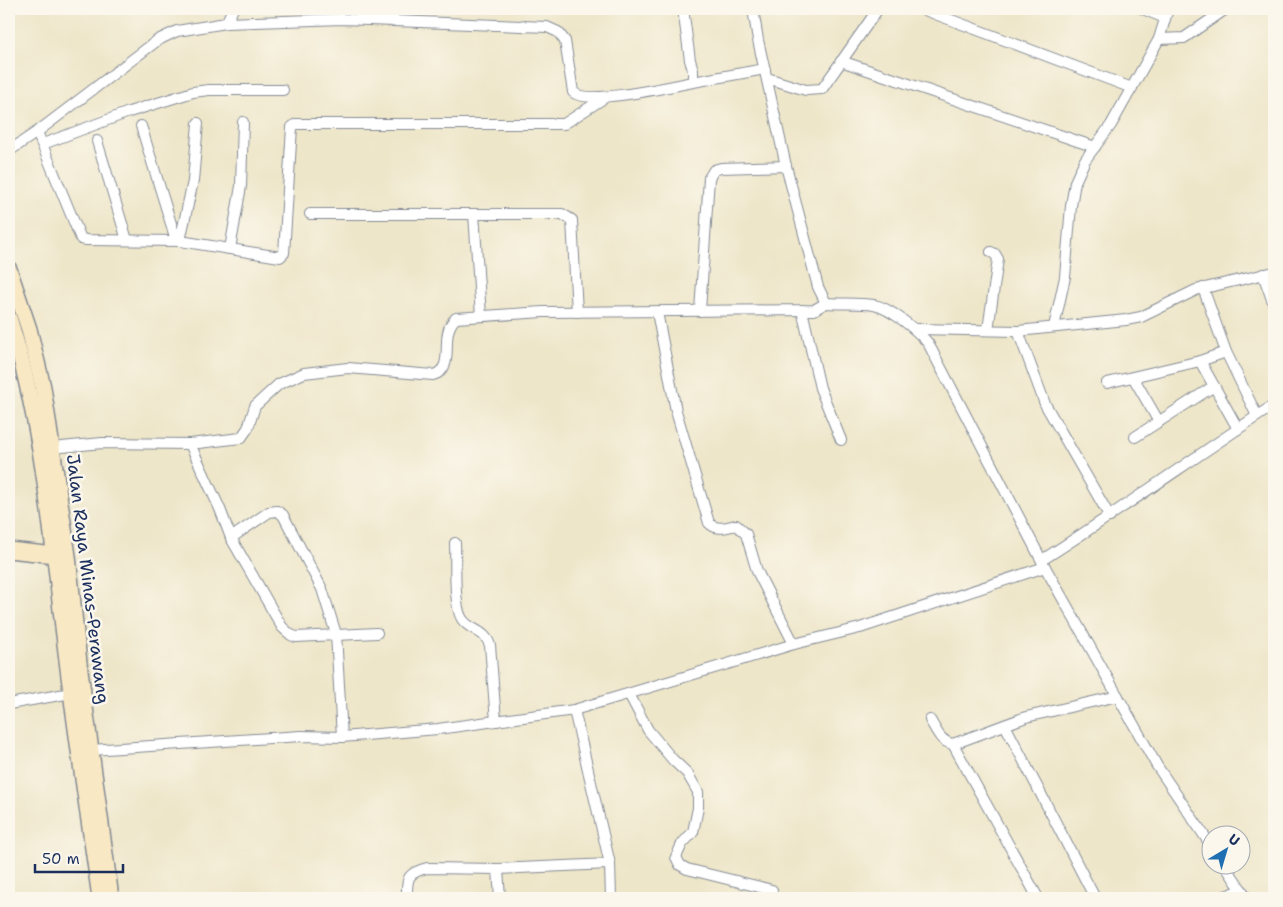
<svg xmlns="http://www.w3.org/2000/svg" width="1283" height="907" font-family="'Shantell Sans',sans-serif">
<rect width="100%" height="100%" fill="#fbf7ec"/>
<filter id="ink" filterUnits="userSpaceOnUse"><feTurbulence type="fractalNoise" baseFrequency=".02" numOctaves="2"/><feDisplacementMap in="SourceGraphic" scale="10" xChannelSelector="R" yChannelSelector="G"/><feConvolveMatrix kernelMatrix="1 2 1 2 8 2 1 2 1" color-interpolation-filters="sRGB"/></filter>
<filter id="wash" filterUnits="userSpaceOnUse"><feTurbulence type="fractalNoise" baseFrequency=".0096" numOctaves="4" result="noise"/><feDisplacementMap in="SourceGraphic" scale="20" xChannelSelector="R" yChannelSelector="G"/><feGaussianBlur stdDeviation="1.12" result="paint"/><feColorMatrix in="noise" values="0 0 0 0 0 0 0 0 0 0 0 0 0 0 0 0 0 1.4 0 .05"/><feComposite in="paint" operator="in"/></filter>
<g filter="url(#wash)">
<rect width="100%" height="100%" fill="#eee6c9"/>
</g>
<g filter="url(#ink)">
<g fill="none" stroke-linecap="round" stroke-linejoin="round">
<defs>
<g id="minor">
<path d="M683,9L690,60L693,70V82L765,69"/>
<path d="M753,9L758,40L786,166L818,287L826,303C842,304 859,303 874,305C890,308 917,330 928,343L1045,567L1157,766L1210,844"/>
<path d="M922,9L1132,88"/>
<path d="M1143,9L1165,18"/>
<path d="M226,23L233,9"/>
<path d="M1159,39L1184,38L1226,9"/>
<path d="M841,61L1095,147"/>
<path d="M767,78L806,90L822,89L878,9"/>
<path d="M141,126L176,240"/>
<path d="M37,132L81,239L86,240L180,241L280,257L284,253L292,127L296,124H564L604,98"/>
<path d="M97,141L127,240"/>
<path d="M43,144L129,112L193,92L209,90H283"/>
<path d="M9,151L37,132L158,40L177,31L226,23L343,19L547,27L558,32L565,41L573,92C586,106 672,86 693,82"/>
<path d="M310,214H562L572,220L577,312"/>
<path d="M474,214L481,316"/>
<path d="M180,241L193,181L198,123"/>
<path d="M230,249L241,186L243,122"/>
<path d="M1263,274L1274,305"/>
<path d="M1203,288L1226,352L1257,416"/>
<path d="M802,310L820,388L841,440"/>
<path d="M700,311L709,178L714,170L721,168L786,166"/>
<path d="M657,312L676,411L709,523C717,531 726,527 736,525L746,534L757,571L794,644"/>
<path d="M1054,327L1065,277L1071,206L1075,182L1085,160L1111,125L1159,39L1168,9"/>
<path d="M916,329L1018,331L1126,320L1141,317L1196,290L1274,272"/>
<path d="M988,330L998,259L995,254L991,252"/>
<path d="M1018,331L1045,404L1110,517"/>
<path d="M1200,361L1238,429"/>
<path d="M1133,377L1159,422"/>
<path d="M1107,383L1200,361L1226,352"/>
<path d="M1135,437L1214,386"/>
<path d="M190,444L220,509L231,538L269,512L277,511L283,515L322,589L336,634L342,737"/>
<path d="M52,448L102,443L190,444L241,438L248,428L255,406L279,384L304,373L348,368L433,375C458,368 437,335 456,318L543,312L814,310L826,303"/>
<path d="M231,538L282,627L291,635L296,637L377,633"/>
<path d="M455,543C456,561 453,605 462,619C470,631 484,629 490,645L496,721"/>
<path d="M1042,560C1121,510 1196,456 1274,405"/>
<path d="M629,694L648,730L673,760L687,773L698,792V808L693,832L682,844L676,857L680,865L687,869L772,890"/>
<path d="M9,704L71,693"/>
<path d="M574,710L610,864L611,898"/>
<path d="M930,720C937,731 940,742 953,744L1026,717L1118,696"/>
<path d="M1005,725L1095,898"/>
<path d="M953,744L1038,898"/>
<path d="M91,750L301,736L342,737L438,729L574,710L794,644L860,628L1045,567"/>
<path d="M1224,864L1247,898"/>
<path d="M498,869L500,898"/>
<path d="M407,898C407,879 406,873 427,868L498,869L610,864"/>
<path d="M1220,898L1242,890"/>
</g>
<g id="secondary">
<path d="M9,269L29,329L43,387L68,556L79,663L111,898"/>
<path d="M9,318C42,421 51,528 64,635C74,723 88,811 100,898"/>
<path d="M9,550L64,556"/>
</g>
</defs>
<!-- minor casing -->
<use href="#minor" stroke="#848a94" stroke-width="12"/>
<!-- secondary casing -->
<use href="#secondary" stroke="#848a94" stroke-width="18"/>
<!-- minor -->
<use href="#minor" stroke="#fff" stroke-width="10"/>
<!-- secondary -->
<use href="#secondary" stroke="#f8e8c3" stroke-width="15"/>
</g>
</g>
<g text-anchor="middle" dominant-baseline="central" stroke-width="5" stroke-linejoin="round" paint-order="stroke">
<!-- street labels -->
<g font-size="18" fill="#1b2f5e" stroke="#fbf7ec">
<text transform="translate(88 579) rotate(83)">Jalan Raya Minas-Perawang</text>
</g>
</g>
<!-- margin -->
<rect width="1283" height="907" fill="none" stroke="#fbf7ec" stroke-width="30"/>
<!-- north arrow -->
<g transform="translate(1226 850) rotate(38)"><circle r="24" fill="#fbf7ec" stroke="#a1a7b3"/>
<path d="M0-4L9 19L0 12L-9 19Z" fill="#1f6fb2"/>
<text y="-8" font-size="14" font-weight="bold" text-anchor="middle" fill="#1b2f5e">U</text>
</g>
<!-- scale -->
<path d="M35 864v8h88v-8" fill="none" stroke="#1b2f5e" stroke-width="2.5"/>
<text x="42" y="864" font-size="15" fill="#1b2f5e" stroke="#fbf7ec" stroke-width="4" paint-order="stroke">50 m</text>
</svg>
